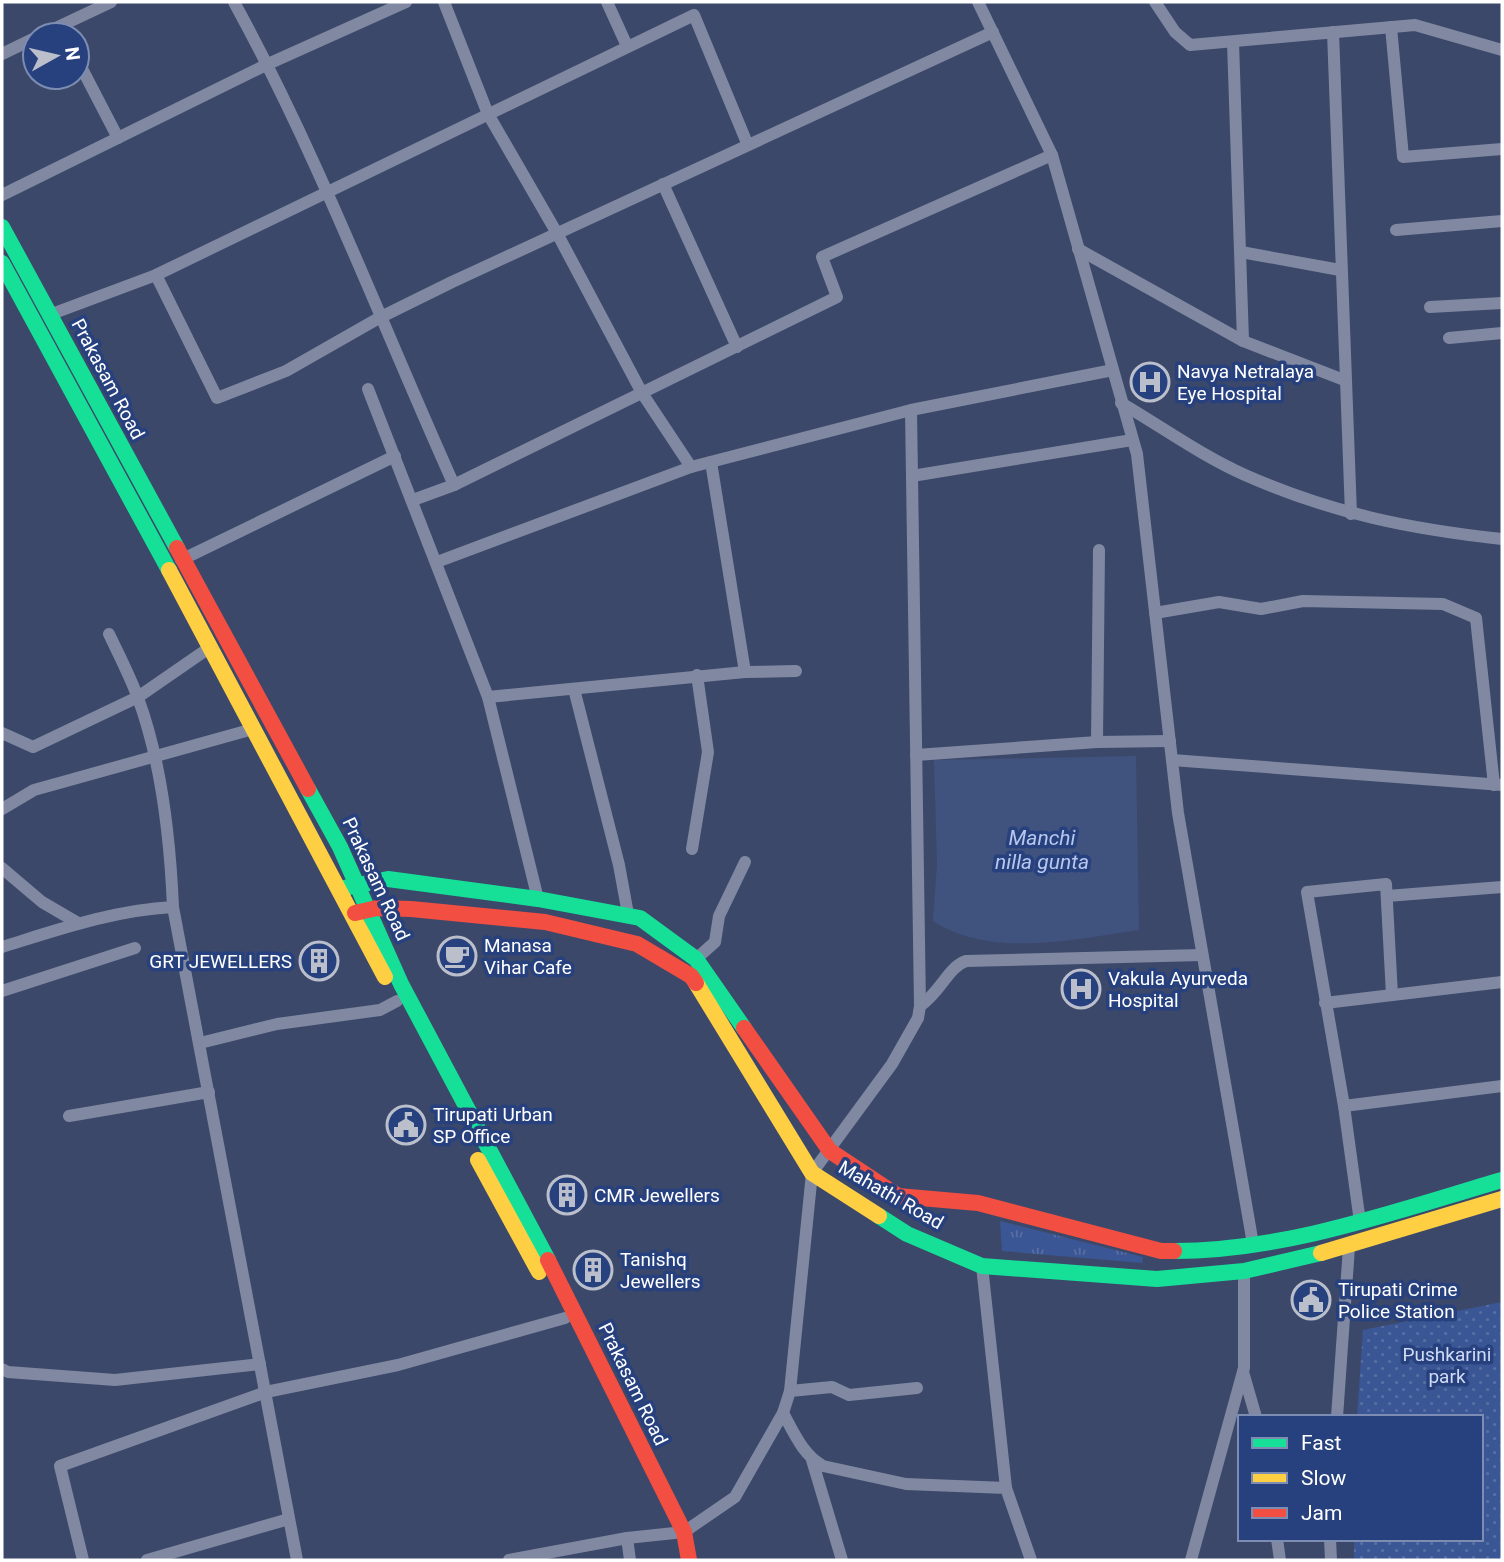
<svg xmlns="http://www.w3.org/2000/svg" width="1504" height="1562" font-family="Roboto,sans-serif">
<defs>
<pattern id="grass-tufts" width="24" height="20" patternUnits="userSpaceOnUse" patternTransform="scale(1.75)"><rect width="24" height="20" fill="#3b5694"/><path d="M3 7l-1-3M5 7V3M7 7l1-3M15 17l-1-3M17 17v-4M19 17l1-3" fill="none" stroke="#586fa4"/></pattern>
<pattern id="park-dots" width="8" height="8" patternUnits="userSpaceOnUse" patternTransform="scale(1.75)"><rect width="8" height="8" fill="#3b5694"/><path d="M2 2h.1M6 6h.1" fill="none" stroke="#586fa4" stroke-width="1.8" stroke-linecap="round"/></pattern>
</defs>
<rect width="100%" height="100%" fill="#3b486a"/>
<!-- grass -->
<path fill="url(#grass-tufts)" d="M1000,1221L1143,1257L1142,1263L1002,1251Z"/>
<!-- park -->
<path fill="url(#park-dots)" d="M1502,1302V1560H1354V1539H1481V1417H1357L1363,1330Z"/>
<!-- water -->
<path fill="#40527e" d="M1136,756L1139,930C1075,939 991,959 933,921L937,864L934,760Z"/>
<g fill="none" stroke-linecap="round" stroke-linejoin="round">
<!-- street -->
<g stroke="#8089a1" stroke-width="12">
<path d="M234,2C319,157 381,323 454,485"/>
<path d="M444,2L488,114L558,235L642,393L691,467"/>
<path d="M607,2L627,46"/>
<path d="M978,2L1052,155L1137,454L1178,813L1253,1244"/>
<path d="M1155,2L1175,32L1190,45L1415,25L1502,50"/>
<path d="M1391,27L1403,157L1502,149"/>
<path d="M1333,32L1351,514"/>
<path d="M41,35L111,2"/>
<path d="M1233,42L1243,341L1344,380"/>
<path d="M2,54L35,38"/>
<path d="M77,59L118,138"/>
<path d="M663,184L737,347"/>
<path d="M2,195L268,64L406,2"/>
<path d="M1396,230L1502,221"/>
<path d="M1078,249L1243,341"/>
<path d="M1241,252L1340,270"/>
<path d="M156,275L217,398L286,371L379,318L452,282L993,32"/>
<path d="M1430,307L1502,303"/>
<path d="M49,315L156,275L694,15L747,143"/>
<path d="M1449,338L1502,333"/>
<path d="M368,389L488,697L538,899"/>
<path d="M1121,403C1162,427 1202,456 1245,475C1331,513 1409,529 1502,539"/>
<path d="M711,462L745,672L796,671"/>
<path d="M912,476L1132,440"/>
<path d="M413,500L454,485L837,297L822,257L1052,155"/>
<path d="M181,560L395,456"/>
<path d="M437,562L691,467L911,410L1113,370"/>
<path d="M1155,613L1219,602L1261,609L1303,601L1443,604L1476,618L1494,785"/>
<path d="M109,634C119,655 130,676 138,698C162,763 170,837 173,907L297,1560"/>
<path d="M574,689L619,865L628,914"/>
<path d="M488,697L745,672"/>
<path d="M2,733L33,747L138,697L209,648"/>
<path d="M1097,742L1099,550"/>
<path d="M916,755L1097,742L1170,741"/>
<path d="M1172,760L1502,785"/>
<path d="M2,809L34,790L253,729"/>
<path d="M692,849L708,752L697,675"/>
<path d="M2,868L42,902L78,923"/>
<path d="M1387,896L1502,887"/>
<path d="M2,947C57,930 114,910 173,907"/>
<path d="M696,959L715,942L719,916L745,862"/>
<path d="M2,991L135,948"/>
<path d="M1325,1003L1502,982"/>
<path d="M920,1006C941,992 948,967 966,961L1201,955"/>
<path d="M200,1043L277,1024L380,1010L397,1001"/>
<path d="M1344,1106L1502,1086"/>
<path d="M69,1116L209,1092"/>
<path d="M1360,1222L1344,1106L1307,892L1386,884L1392,995"/>
<path d="M982,1266L1006,1488"/>
<path d="M2,1369L8,1372L115,1380L260,1364"/>
<path d="M1243,1372L1256,1417"/>
<path d="M790,1391L832,1387L849,1395L917,1388"/>
<path d="M783,1413C794,1433 803,1455 823,1466L906,1484L1006,1488L1031,1560"/>
<path d="M1337,1417L1349,1247"/>
<path d="M812,1460L842,1560"/>
<path d="M627,1538L630,1560"/>
<path d="M1277,1539L1280,1560"/>
<path d="M1330,1539L1331,1560"/>
<path d="M83,1560L60,1466L266,1392L398,1365L565,1318"/>
<path d="M147,1560L289,1519"/>
<path d="M509,1560L627,1538L684,1532L735,1497L783,1413L790,1391L812,1173L892,1064L918,1018L920,1006L911,410"/>
<path d="M1191,1560L1244,1368V1271"/>
</g>
<!-- fast -->
<g stroke="#16e098" stroke-width="16">
<path d="M2,227L177,548"/>
<path d="M2,263L169,570"/>
<path d="M308,789L340,847L401,984L548,1260"/>
<path d="M344,888L388,879L538,899L640,918L696,959L744,1028"/>
<path d="M879,1216L907,1234L982,1266L1157,1279L1244,1271L1321,1253"/>
<path d="M1174,1251C1286,1251 1396,1211 1502,1180"/>
</g>
<!-- slow -->
<g stroke="#ffcf43" stroke-width="16">
<path d="M169,570L385,977"/>
<path d="M696,983L812,1173L879,1216"/>
<path d="M478,1160L539,1272"/>
<path d="M1321,1253L1502,1199"/>
</g>
<!-- jam -->
<g stroke="#f24e42" stroke-width="16">
<path d="M177,548L308,789"/>
<path d="M355,913L377,908L411,909L545,922L637,944L691,976L696,983"/>
<path d="M744,1028L830,1151L898,1196L978,1203L1161,1251H1174"/>
<path d="M548,1260L684,1532L689,1560"/>
</g>
</g>
<!-- icons -->
<defs>
<symbol id="hospital-ring" viewBox="-11 -11 22 22"><circle r="9.5" fill="#27407e" stroke="#babfcb" stroke-width="1.5"/><path d="M-5-5h3v3.5h4V-5h3V5h-3V1.5h-4V5h-3Z" fill="#babfcb"/></symbol>
<symbol id="cafe-ring" viewBox="-11 -11 22 22"><circle r="9.5" fill="#27407e" stroke="#babfcb" stroke-width="1.5"/><path d="M-5.5-4.5H6V0H3Q3 3.5 0 3.5H-2.5Q-5.5 3.5-5.5 0ZM3-3.2v2h1.7v-2ZM-6 4.5H4V6H-6Z" fill="#babfcb"/></symbol>
<symbol id="building-ring" viewBox="-11 -11 22 22"><circle r="9.5" fill="#27407e" stroke="#babfcb" stroke-width="1.5"/><path d="M-4-6H4V6H1V3H-1V6H-4ZM-2.5-4.3h1.7v1.8h-1.7ZM.8-4.3h1.7v1.8H.8ZM-2.5-1h1.7V.8h-1.7ZM.8-1h1.7V.8H.8Z" fill="#babfcb"/></symbol>
<symbol id="civic-ring" viewBox="-11 -11 22 22"><circle r="9.5" fill="#27407e" stroke="#babfcb" stroke-width="1.5"/><path d="M-.6-6.5H3V-4.5H.6V-3L4-1V1h2V6H-6V1h2V-1L-.6-3ZM-1.2 2.5V6h2.4V2.5Z" fill="#babfcb"/></symbol>
</defs>
<g fill-rule="evenodd">
<use href="#hospital-ring" x="1128" y="360" width="44" height="44"/>
<use href="#cafe-ring" x="435" y="934" width="44" height="44"/>
<use href="#building-ring" x="297" y="939" width="44" height="44"/>
<use href="#hospital-ring" x="1059" y="967" width="44" height="44"/>
<use href="#civic-ring" x="384" y="1103" width="44" height="44"/>
<use href="#building-ring" x="545" y="1173" width="44" height="44"/>
<use href="#building-ring" x="571" y="1248" width="44" height="44"/>
<use href="#civic-ring" x="1289" y="1278" width="44" height="44"/>
</g>
<g text-anchor="middle" dominant-baseline="central" stroke-width="7" stroke-linejoin="round" paint-order="stroke">
<!-- poi labels -->
<g font-size="19" fill="#fff" stroke="#27407e" text-anchor="start">
<text x="1177" y="371">Navya Netralaya<tspan x="1177" dy="22">Eye Hospital</tspan></text>
<text x="484" y="945">Manasa<tspan x="484" dy="22">Vihar Cafe</tspan></text>
<text x="292" y="961" text-anchor="end">GRT JEWELLERS</text>
<text x="1108" y="978">Vakula Ayurveda<tspan x="1108" dy="22">Hospital</tspan></text>
<text x="433" y="1114">Tirupati Urban<tspan x="433" dy="22">SP Office</tspan></text>
<text x="594" y="1195">CMR Jewellers</text>
<text x="620" y="1259">Tanishq<tspan x="620" dy="22">Jewellers</tspan></text>
<text x="1338" y="1289">Tirupati Crime<tspan x="1338" dy="22">Police Station</tspan></text>
</g>
<!-- street labels -->
<g font-size="19" fill="#fff" stroke="#27407e">
<text transform="translate(108 379) rotate(62)">Prakasam Road</text>
<text transform="translate(376 879) rotate(65)">Prakasam Road</text>
<text transform="translate(891 1195) rotate(30)">Mahathi Road</text>
<text transform="translate(633 1384) rotate(64)">Prakasam Road</text>
</g>
<!-- park labels -->
<g font-size="19" fill="#d0dbf4" stroke="#27407e">
<text x="1447" y="1354">Pushkarini<tspan x="1447" dy="22">park</tspan></text>
</g>
<!-- water labels -->
<g font-size="21" font-style="italic" fill="#b8c8ed" stroke="#27407e">
<text x="1042" y="838">Manchi<tspan x="1042" dy="24">nilla gunta</tspan></text>
</g>
</g>
<!-- border -->
<rect width="1504" height="1562" fill="none" stroke="#ffffff" stroke-width="7"/>
<!-- legend -->
<rect x="1238" y="1415" width="245" height="126" fill="#27407e" stroke="#7d8cb2" stroke-width="2"/>
<rect x="1252" y="1438" width="35" height="10" fill="#16e098" stroke="#7d8cb2" stroke-width="2"/>
<text x="1301" y="1450" font-size="21" fill="#ffffff">Fast</text>
<rect x="1252" y="1473" width="35" height="10" fill="#ffcf43" stroke="#7d8cb2" stroke-width="2"/>
<text x="1301" y="1485" font-size="21" fill="#ffffff">Slow</text>
<rect x="1252" y="1508" width="35" height="10" fill="#f24e42" stroke="#7d8cb2" stroke-width="2"/>
<text x="1301" y="1520" font-size="21" fill="#ffffff">Jam</text>
<!-- north arrow -->
<g transform="translate(56 56) rotate(82)"><circle r="33" fill="#27407e" stroke="#7d8cb2" stroke-width="2"/>
<path d="M0-5L12 26L0 18L-12 26Z" fill="#babfcb"/>
<text y="-10" font-size="19" font-weight="bold" text-anchor="middle" fill="#ffffff">N</text>
</g>
</svg>
